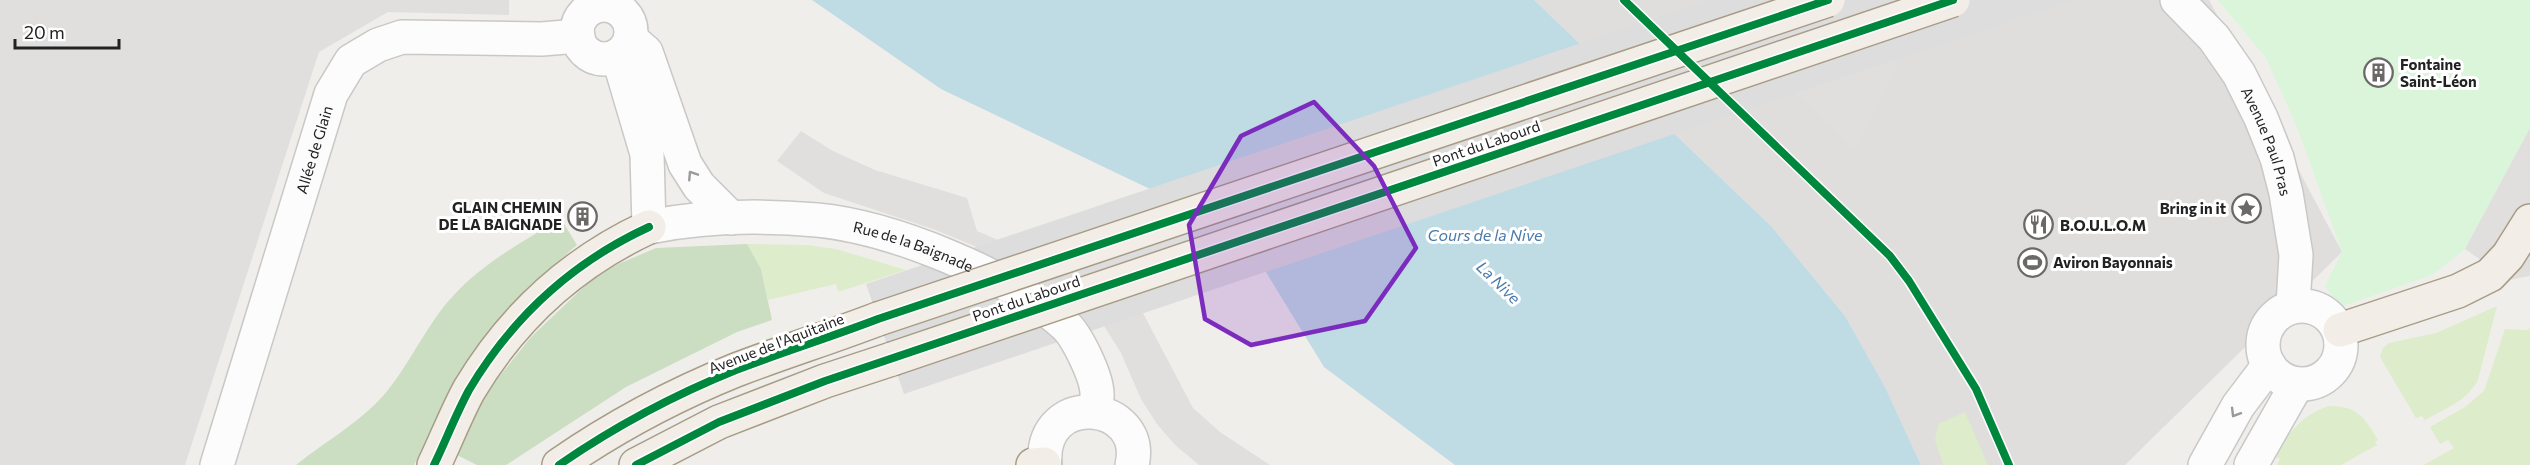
<svg xmlns="http://www.w3.org/2000/svg" width="2530" height="465" font-family="Commissioner,sans-serif">
<rect width="100%" height="100%" fill="#f0eeeb"/>
<!-- residential -->
<path fill="#dfdedc" d="M1534,0H2209L2342,252L2125,465H1921L1884,385L1845,316L1771,226Z"/>
<!-- grass -->
<g fill="#ddeccb">
<path d="M747,244L807,245L836,249L906,270L838,292L836,284L768,300L761,269Z"/>
<path d="M2497,306L2478,380C2467,401 2445,409 2425,420L2422,416L2416,418L2380,357L2383,348L2389,343L2436,333Z"/>
<path d="M2530,327V465H2424L2454,448L2448,440L2440,444L2430,427L2465,407L2484,391L2505,329L2528,330Z"/>
<path d="M2329,406C2358,406 2364,417 2378,440L2375,442L2377,445L2341,465H2277L2280,459L2274,456C2289,433 2302,414 2329,406Z"/>
<path d="M1965,412L1988,465H1943L1935,440L1938,424Z"/>
</g>
<!-- forest -->
<g fill="#cbdec1">
<path d="M561,219L577,245L527,288L435,422L414,465H296C327,440 363,421 388,390C412,360 427,324 453,296C483,263 523,241 561,219Z"/>
<path d="M747,244L761,269L772,320L737,332L626,387L506,465H477L453,453L491,387L531,337L590,281L616,265L656,248Z"/>
</g>
<!-- park -->
<path fill="#daf5da" d="M2218,0H2530V128L2465,249L2432,275L2340,307L2325,286L2342,252L2297,127L2266,58Z"/>
<!-- parking -->
<g fill="#e0dfde">
<path d="M0,0H509V15L388,12L319,52L185,465H0Z"/>
<path d="M1699,0H1927L1855,151Z"/>
<path d="M2530,128V276L2509,280L2465,249Z"/>
<path d="M801,131L833,151L875,170L967,198L977,231L1135,298L1193,408L1220,432L1270,465H1199L1175,445L1157,424L1141,399L1121,353L1094,310L1082,299L970,244L933,229L824,193L777,161Z"/>
</g>
<!-- water -->
<path fill="#bfdbe3" d="M812,0H1534L1771,226L1845,316L1884,385L1921,465H1455L1324,367L1242,233L941,89Z"/>
<!-- pier -->
<path fill="#dedddd" d="M1709,0H2072L904,394L866,284Z"/>
<g fill="none" stroke-linecap="round" stroke-linejoin="round">
<defs>
<g id="minor">
<path id="s1" d="M2177,0L2214,38L2239,74L2261,118L2277,158L2286,193L2296,255L2293,306"/>
<circle cx="604" cy="32" r="27"/>
<path d="M631,39L646,52L685,164L699,186L731,218"/>
<path id="s2" d="M618,56L647,154L649,227C704,216 761,215 817,220C891,227 1010,275 1065,325C1077,336 1097,377 1097,394C1098,399 1095,406 1093,411"/>
<circle cx="2302" cy="345" r="39"/>
<path id="s3" d="M217,465L331,94L351,61L378,45L402,37L542,39L578,36"/>
<path d="M1045,465C1039,388 1147,401 1132,465"/>
<path d="M2205,465L2238,406L2269,365"/>
<path d="M2251,465L2297,384"/>
</g>
<g id="major">
<path d="M2340,330L2458,291L2490,275L2508,256L2530,221"/>
<path d="M434,465C446,440 456,414 469,390C512,318 573,262 649,227"/>
<path d="M559,465C614,427 674,395 736,370C783,352 831,337 878,319"/>
<path d="M636,465L719,422L825,381L892,359"/>
<path d="M1033,465L1044,464"/>
</g>
</defs>
<!-- minor casing -->
<use href="#minor" stroke="#c9c8c7" stroke-width="36"/>
<!-- major casing -->
<use href="#major" stroke="#a79c86" stroke-width="36"/>
<!-- minor -->
<use href="#minor" stroke="#fdfcfc" stroke-width="33"/>
<!-- major -->
<use href="#major" stroke="#f3ede7" stroke-width="33"/>
<defs>
<g id="major-bridge">
<path d="M878,319L1828,0"/>
<path d="M892,359L1953,0"/>
</g>
</defs>
<!-- major-bridge casing -->
<use href="#major-bridge" stroke="#a79c86" stroke-width="36" stroke-linecap="butt"/>
<!-- major-bridge -->
<use href="#major-bridge" stroke="#f3ede7" stroke-width="33"/>
<defs>
<g id="cycleway">
<path d="M1624,0L1890,256L1909,281L1976,389L2009,465"/>
<path d="M434,465C446,440 456,414 469,390C512,318 573,262 649,227"/>
<path d="M559,465C614,427 674,395 736,370C783,352 831,337 878,319L1828,0"/>
<path d="M636,465L719,422L825,381L1953,0"/>
</g>
</defs>
<!-- cycleway casing -->
<use href="#cycleway" stroke="#fff" stroke-width="11"/>
<!-- cycleway -->
<use href="#cycleway" stroke="#00873e" stroke-width="8"/>
</g>
<!-- one-way arrows -->
<defs><path id="oneway-chevron" d="M-2-3.5L2.5 0L-2 3.5" fill="none" stroke-width="1.6" stroke-linecap="round" stroke-linejoin="round" transform="scale(1.5)"/></defs>
<g stroke="#9a9a9a">
<use href="#oneway-chevron" transform="translate(692 175) rotate(-123)"/>
<use href="#oneway-chevron" transform="translate(2235 413) rotate(121)"/>
</g>
<!-- marked area -->
<path fill="#7b2cbf" fill-opacity="0.2" stroke="#7b2cbf" stroke-width="4.5" stroke-linejoin="round" d="M1314,102L1374,166L1416,248L1365,321L1251,345L1205,319L1189,225L1241,136Z"/>
<!-- icons -->
<defs>
<symbol id="building-ring" viewBox="-11 -11 22 22"><circle r="9.5" fill="#fff" stroke="#6a6968" stroke-width="1.5"/><path d="M-4-6H4V6H1V3H-1V6H-4ZM-2.5-4.3h1.7v1.8h-1.7ZM.8-4.3h1.7v1.8H.8ZM-2.5-1h1.7V.8h-1.7ZM.8-1h1.7V.8H.8Z" fill="#6a6968"/></symbol>
<symbol id="sight-ring" viewBox="-11 -11 22 22"><circle r="9.5" fill="#fff" stroke="#6a6968" stroke-width="1.5"/><path d="M0-6L1.8-2.2L6-1.7L2.9 1.2L3.7 5.4L0 3.3L-3.7 5.4L-2.9 1.2L-6-1.7L-1.8-2.2Z" fill="#6a6968"/></symbol>
<symbol id="restaurant-ring" viewBox="-11 -11 22 22"><circle r="9.5" fill="#fff" stroke="#6a6968" stroke-width="1.5"/><path d="M-5-6h1v4h1v-4h1v4h1v-4h1v5L-1.5 .5V6h-2V.5L-5-1ZM5-6V6H3V1.5H1.5Q1.5-4 5-6Z" fill="#6a6968"/></symbol>
<symbol id="stadium-ring" viewBox="-11 -11 22 22"><circle r="9.5" fill="#fff" stroke="#6a6968" stroke-width="1.5"/><path d="M0-5a6.5 5 0 1 0 0 10a6.5 5 0 1 0 0-10ZM-3.5-1.8h7v3.6h-7Z" fill="#6a6968"/></symbol>
</defs>
<g fill-rule="evenodd">
<use href="#building-ring" x="2362" y="56" width="33" height="33"/>
<use href="#sight-ring" x="2230" y="192" width="33" height="33"/>
<use href="#building-ring" x="566" y="200" width="33" height="33"/>
<use href="#restaurant-ring" x="2022" y="208" width="33" height="33"/>
<use href="#stadium-ring" x="2016" y="246" width="33" height="33"/>
</g>
<g text-anchor="middle" dominant-baseline="central" stroke-width="6" stroke-linejoin="round" paint-order="stroke">
<!-- poi labels -->
<g font-size="15" font-weight="bold" fill="#222" stroke="#fff" text-anchor="start">
<text x="2400" y="64">Fontaine<tspan x="2400" dy="17">Saint-Léon</tspan></text>
<text x="562" y="207" text-anchor="end">GLAIN CHEMIN<tspan x="562" dy="17">DE LA BAIGNADE</tspan></text>
<text x="2226" y="208" text-anchor="end">Bring in it</text>
<text x="2060" y="225">B.O.U.L.O.M</text>
<text x="2053" y="262">Aviron Bayonnais</text>
</g>
<!-- street labels -->
<g font-size="15" fill="#222" stroke="#fff">
<text stroke="none"><textPath href="#s1" startOffset="170">Avenue Paul Pras</textPath></text>
<text transform="translate(1486 143) rotate(-19)">Pont du Labourd</text>
<text stroke="none"><textPath href="#s3" startOffset="330">Allée de Glain</textPath></text>
<text stroke="none"><textPath href="#s2" startOffset="444">Rue de la Baignade</textPath></text>
<text transform="translate(1026 298) rotate(-19)">Pont du Labourd</text>
<text transform="translate(776 343) rotate(-21)">Avenue de l'Aquitaine</text>
</g>
<!-- water labels -->
<g font-size="16" font-style="italic" fill="#4a7aab" stroke="#fff">
<text x="1485" y="234">Cours de la Nive</text>
<text transform="translate(1499 282) rotate(44)">La Nive</text>
</g>
</g>
<!-- scale -->
<path d="M15 39v9h104v-9" fill="none" stroke="#222222" stroke-width="3"/>
<text x="24" y="39" font-size="18" fill="#222222" stroke="#ffffff" stroke-width="4.5" paint-order="stroke">20 m</text>
</svg>
